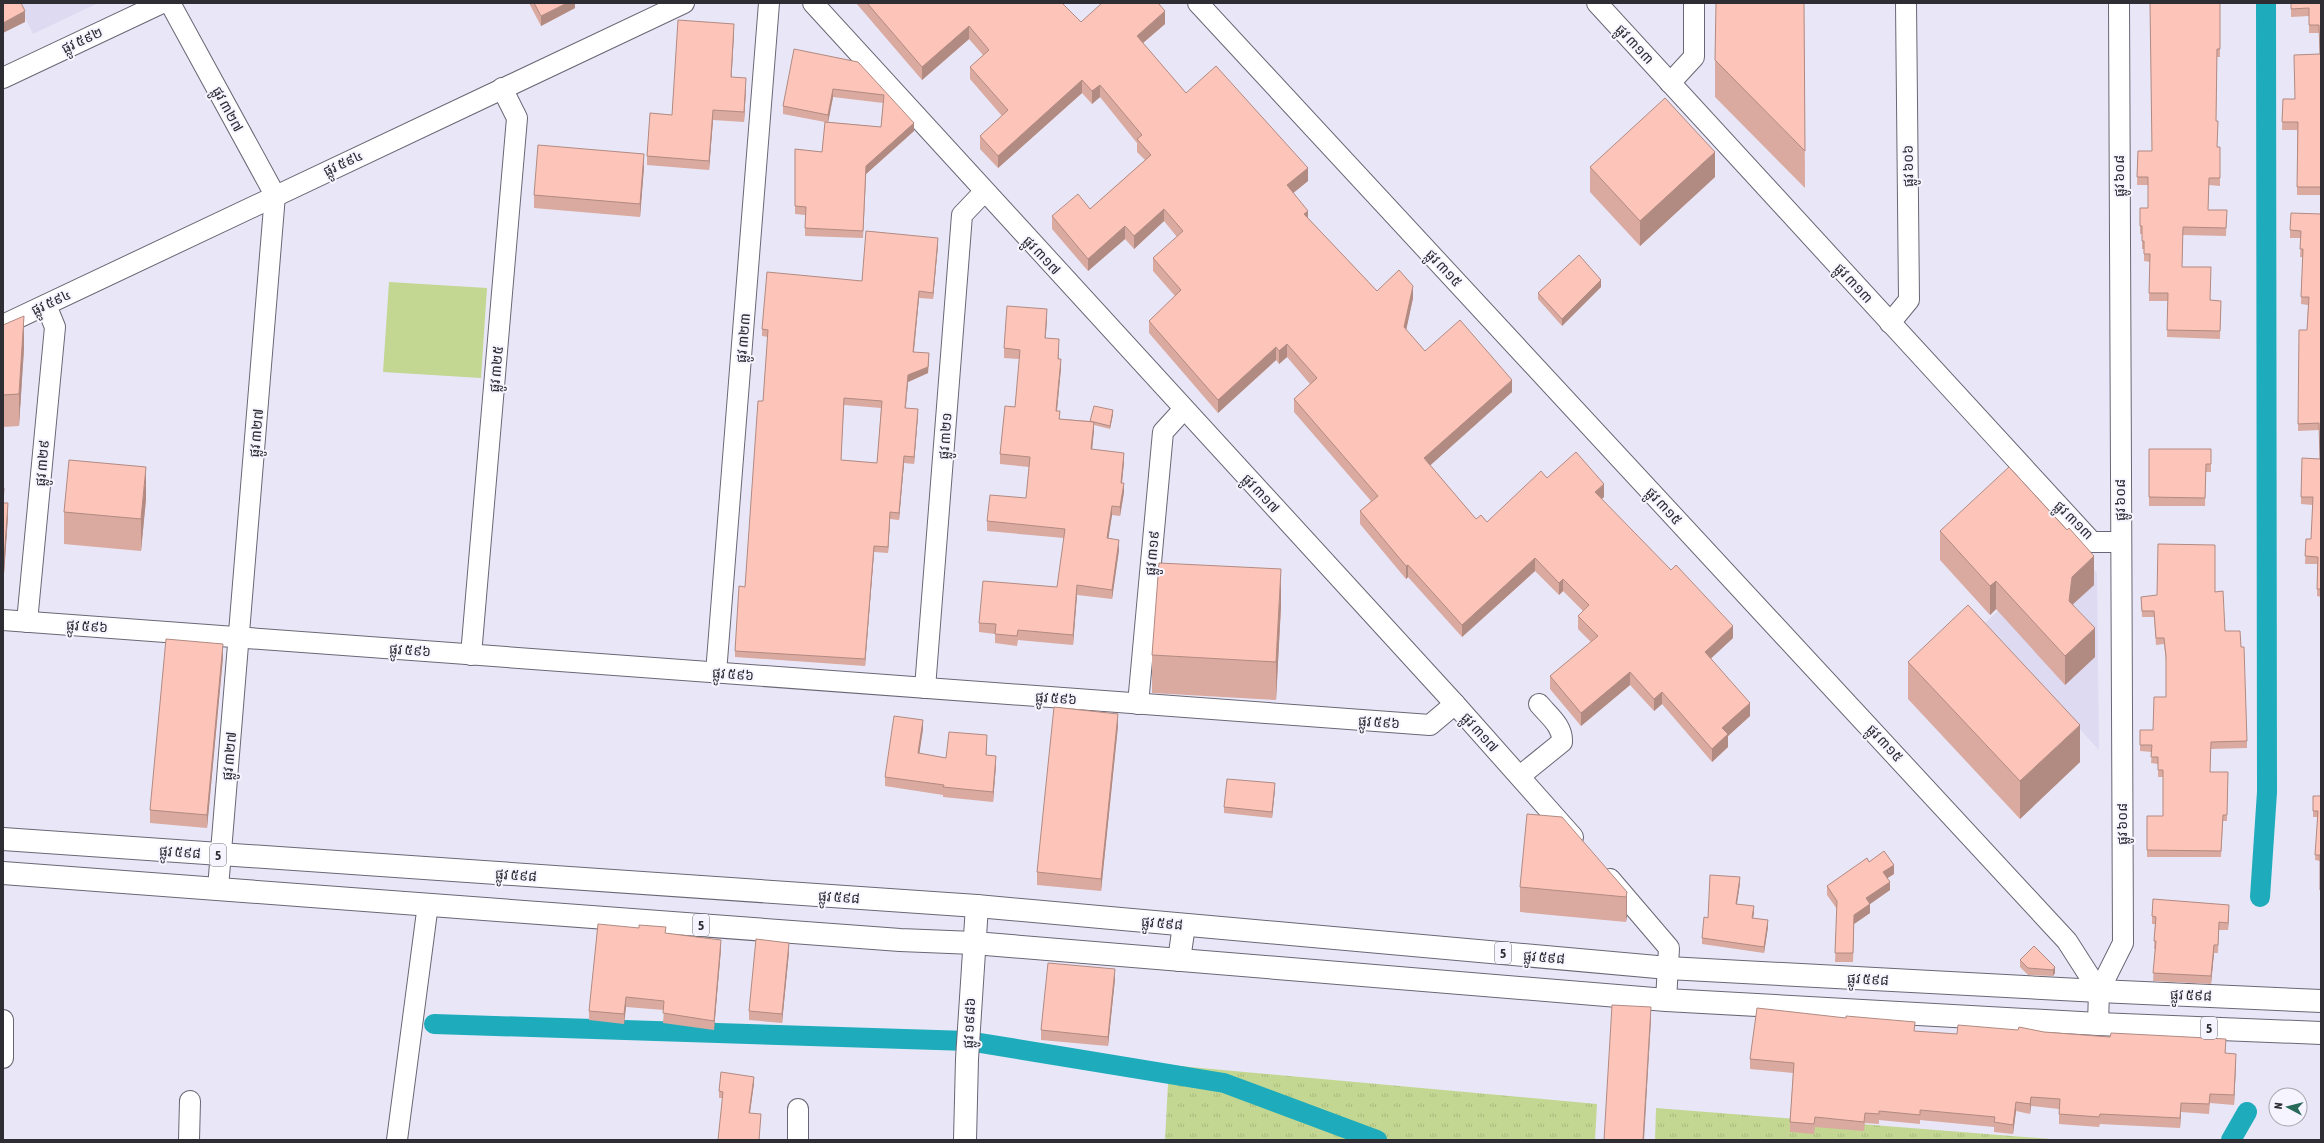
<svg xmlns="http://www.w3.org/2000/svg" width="2324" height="1143" font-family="'Asap Condensed','Noto Sans Khmer',sans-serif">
<defs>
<pattern id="grass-tufts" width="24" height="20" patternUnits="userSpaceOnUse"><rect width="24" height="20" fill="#c3d792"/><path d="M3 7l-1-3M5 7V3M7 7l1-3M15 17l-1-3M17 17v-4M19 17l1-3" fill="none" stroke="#a8b97e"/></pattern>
</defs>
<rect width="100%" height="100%" fill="#e9e7f7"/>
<!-- built -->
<g fill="#dddaf1">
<path d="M18,3H98L33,34Z"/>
<path d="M2069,544L2097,573L2099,750L1983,625Z"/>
</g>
<!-- grass -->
<g fill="url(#grass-tufts)">
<path d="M1169,1065L1597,1104L1595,1140H1165Z"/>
<path d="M1656,1108L2064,1140H1655Z"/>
</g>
<!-- pitch -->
<path fill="#c3d792" d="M389,282L487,288L481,378L383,372Z"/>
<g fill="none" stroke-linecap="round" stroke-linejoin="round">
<!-- canal -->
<g stroke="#1eacbc" stroke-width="20">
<path d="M2260,897L2267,792L2266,3"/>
<path d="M434,1024L968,1041L1224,1083L1377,1140"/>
<path d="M2231,1140L2247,1112"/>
</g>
<defs>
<g id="minor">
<path d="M170,3L275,195L218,888"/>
<path d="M813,3L1455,704L1573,837"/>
<path d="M1198,3L2067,941L2099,991L2098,1024"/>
<path d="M1597,3L2092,542H2120"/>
<path d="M3,78L162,3"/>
<path d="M1670,83L1694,57V3"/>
<path d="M1890,323L1909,300L1906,3"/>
<path d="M3,325L684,3"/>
<path d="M3,620L1430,725L1455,704"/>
<path d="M27,622L55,327L46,305"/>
<path d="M471,655L517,118L502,88"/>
<path d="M716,673L769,3"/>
<path d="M925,688L962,215L984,192"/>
<path d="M1138,704L1163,432L1184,409"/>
<path d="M1520,776L1562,742C1563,726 1549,716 1539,704"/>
<path d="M1610,879L1669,948L1666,1000"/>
<path d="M2099,991L2123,943L2119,3"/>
<path d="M3,1020V1058"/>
<path d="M798,1109V1140"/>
<path d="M189,1140L190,1101"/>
<path d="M397,1140L428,904"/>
</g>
<g id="major">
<path d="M3,839L977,906L1668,968L2099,991L2321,1001"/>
<path d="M3,873L900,940L974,943L1666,1000L2098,1024L2321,1033"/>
<path d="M1179,960L1184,925"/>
<path d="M965,1140L967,1059L977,906"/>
</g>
</defs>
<!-- minor casing -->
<use href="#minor" stroke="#696775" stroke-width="22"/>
<!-- major casing -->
<use href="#major" stroke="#696775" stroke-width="24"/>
<!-- minor -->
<use href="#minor" stroke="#fff" stroke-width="20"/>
<!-- major -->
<use href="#major" stroke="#fff" stroke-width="22"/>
</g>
<!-- wall -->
<g fill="#daa99f" fill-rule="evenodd">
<path d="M529,3H575V8L541,26Z"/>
<path d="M856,3H1062L1081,22L1165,24L1143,43L1186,93L1308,181L1293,193L1308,218L1377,291L1413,298L1406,330L1425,351L1512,392L1430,465L1476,519L1487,522L1547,478L1604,497L1601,499L1733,638L1711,658L1750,716L1728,736V747L1712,762L1662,704L1654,711L1630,685L1581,726L1550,689V676L1591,642L1578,629V616L1583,611L1563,591L1559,595L1535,571L1462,637L1408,577L1406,579L1360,524V511L1371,501L1294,412V399L1310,384L1287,357L1279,364L1276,360L1218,413L1149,333V321L1175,296L1153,271V258L1177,237L1164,221L1134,249L1125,239L1088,271L1052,229V216L1090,209L1145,160L1137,152V143L1100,97L1092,104L1082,93L998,168L980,149V136L1002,116L970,79V67L983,55L969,39L922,80Z"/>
<path d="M1804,3L1805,188L1715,97V60Z"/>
<path d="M2220,3V57H2217L2216,121L2217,147H2220V186L2209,185L2208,210H2227L2226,236L2183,235L2182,267L2210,300L2221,301L2220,339L2167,337L2168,301H2149L2150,262L2144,261V249H2142V234H2140V208H2148V185H2137L2138,151H2152Z"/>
<path d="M2291,3H2321V195H2297V130H2282L2283,99H2295L2320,54L2319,33H2309V16L2291,17Z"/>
<path d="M734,33L731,77L746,88L744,122L713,120L709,170L647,165V156L672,115Z"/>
<path d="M858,62L914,131L866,174L863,238L805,236V215L795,214V149L822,152L825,122L783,114V106ZM833,97L883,103L881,127L828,122Z"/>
<path d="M644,167L640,217L534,208V195Z"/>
<path d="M1590,167L1715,177L1640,246L1590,192Z"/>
<path d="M2321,214V597L2317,596V564H2305L2306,539H2311L2313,505L2301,504V497L2320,459L2319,430L2298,431V424L2307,330L2308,305L2301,304L2303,257H2300L2301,238H2290V230Z"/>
<path d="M938,245L933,299L919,298L914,352L929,360L928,373L908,382L906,408L918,415L914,464L904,463L899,520L890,519L888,553L874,552L865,666L735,657V651L745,587L763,401L768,337L762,336V329ZM844,405L881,408L877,463L841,460Z"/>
<path d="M1601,287L1562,326L1538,299V293Z"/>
<path d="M1047,319L1045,338L1059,349L1058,359L1061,368L1057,411L1060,419L1090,421L1113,414L1110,429L1094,425L1092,450L1124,462L1122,483L1124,492L1120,516L1112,515L1108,538L1119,550L1112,599L1077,595L1073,645L1018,640L1017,646L995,643V634L979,632V623L1057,587L1064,538L987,531V521L1026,498L1029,467L1000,464V454L1015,407L1020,359L1004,358V348Z"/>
<path d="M3,325L24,348L19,426L3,427Z"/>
<path d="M2149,449H2211V472H2206L2205,506H2149Z"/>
<path d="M3,488L4,503L8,516L4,574H3Z"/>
<path d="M146,499L141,551L64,544V512Z"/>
<path d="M1940,531L2094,585L2073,604L2095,657L2065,685L1996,609L1990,615L1940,560Z"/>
<path d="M2215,592L2225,631L2241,647L2247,741V748L2211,749L2210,772H2228L2227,821H2223L2221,857H2147V816H2163V777H2158V764L2151,763L2152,752L2140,751V730H2153L2166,697V662L2164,644L2156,645L2154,617H2142L2141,597Z"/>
<path d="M1281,606L1276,700L1152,693V655Z"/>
<path d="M223,657L207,828L150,823V810Z"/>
<path d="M1908,662L2080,762L2020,819L1908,699Z"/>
<path d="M1118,726L1101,891L1037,885V872Z"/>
<path d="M923,729L919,753L946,758L987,745L986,755L996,765L993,802L943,797V795L885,786V777Z"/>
<path d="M1275,789L1272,818L1224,813V807Z"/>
<path d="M2313,796H2321V895H2320V861L2315,860L2318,817H2313Z"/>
<path d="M1869,862L1894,874L1887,878L1890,890L1870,904V913L1854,924L1853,962H1835L1837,909L1827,895V886Z"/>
<path d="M1740,883L1737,904L1754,912L1753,918L1768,927L1764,953L1702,944V938L1708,918Z"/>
<path d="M1520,887L1627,892L1626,922L1520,912Z"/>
<path d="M2229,913L2228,930H2219L2218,953H2214L2211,984L2153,981L2155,949H2154L2155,924H2152V916Z"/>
<path d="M666,933L721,949L714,1030L663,1023L664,1010L626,1007L624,1024L589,1020V1011Z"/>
<path d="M789,952L782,1023L749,1020V1011Z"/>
<path d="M2020,960L2055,967V973L2053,976L2028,975L2020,967Z"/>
<path d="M1115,979L1108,1046L1041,1040V1030Z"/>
<path d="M2018,1030L2044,1032L2226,1048L2225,1053L2236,1063L2234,1105L2210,1103L2209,1114L2181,1112L2180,1128L2100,1124L2099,1127L2059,1124V1109L2031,1106L2030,1114L2016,1111L2013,1134L1994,1132V1127L1920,1120V1124L1879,1120V1124L1865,1123L1864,1131L1815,1127L1814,1134L1790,1132V1122L1793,1073L1750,1069V1059L1915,1031L1957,1034Z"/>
<path d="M754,1083L750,1113L761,1120L722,1098H719V1091Z"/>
</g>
<!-- shaded-wall -->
<g fill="#b18a82">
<path d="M567,3H575V8L541,26V16Z"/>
<path d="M25,11V22L3,33V23Z"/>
<path d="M1165,11V24L1137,48V36Z"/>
<path d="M734,24V33L731,87V77Z"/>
<path d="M969,26V39L922,80V67Z"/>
<path d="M746,78V88L744,122V112Z"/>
<path d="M1082,80V93L998,168V156Z"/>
<path d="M1100,85V97L1092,104V91Z"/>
<path d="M833,89V97L828,123V115Z"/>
<path d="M713,110V120L709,170V161Z"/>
<path d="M914,123V131L866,174L863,238L866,166Z"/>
<path d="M1715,152V177L1640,246V221Z"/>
<path d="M644,154V167L640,217V204Z"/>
<path d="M1308,168V181L1287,198V185Z"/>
<path d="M1164,209V221L1134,249V236Z"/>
<path d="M1308,211V223L1304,214Z"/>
<path d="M1125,226V239L1088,271V259Z"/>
<path d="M938,238V245L933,299V293Z"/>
<path d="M1601,280V287L1562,326V319Z"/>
<path d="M1413,286V298L1404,340V327Z"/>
<path d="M919,291V298L913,358V352Z"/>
<path d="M1047,309V319L1045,348V338Z"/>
<path d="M24,316V348L19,426V394Z"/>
<path d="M1059,339V349L1058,368V359Z"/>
<path d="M1287,344V357L1279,364V351Z"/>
<path d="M1276,347V360L1218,413V400Z"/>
<path d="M929,353L928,373L908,382L905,414L908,375Z"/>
<path d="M1061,359V368L1056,420V411Z"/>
<path d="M1512,380V392L1424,471V458Z"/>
<path d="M918,409V415L914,464V457Z"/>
<path d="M1113,410V414L1110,429V426Z"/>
<path d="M1094,422V431L1091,459V449Z"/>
<path d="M1124,453V462L1121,492V483Z"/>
<path d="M904,456V463L899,520V513Z"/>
<path d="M146,467V499L141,551V519Z"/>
<path d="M1124,483V492L1120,516V507Z"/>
<path d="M1604,484V497L1595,505V492Z"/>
<path d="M8,503V516L4,574V561Z"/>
<path d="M1112,506V515L1107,548V538Z"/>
<path d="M890,512V519L888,553V547Z"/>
<path d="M1119,540V550L1112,599V590Z"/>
<path d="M874,546V552L865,666V659Z"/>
<path d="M2094,556V585L2072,605L2069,601L2072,577Z"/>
<path d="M1535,558V571L1462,637V625Z"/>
<path d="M1408,565V577L1406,579V566Z"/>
<path d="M1281,569V606L1276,700V662Z"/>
<path d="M1563,579V591L1559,595V583Z"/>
<path d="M1996,581V609L1990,615V586Z"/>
<path d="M1077,585V595L1073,645V635Z"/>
<path d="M1733,626V638L1705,664V652Z"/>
<path d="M2095,628V657L2065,685V656Z"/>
<path d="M223,644V657L207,828V815Z"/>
<path d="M1630,672V685L1581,726V713Z"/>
<path d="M1662,692V704L1654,711V699Z"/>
<path d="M1750,703V716L1728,736V747L1712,762V749L1722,728Z"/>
<path d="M1118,714V726L1101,891V879Z"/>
<path d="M923,720V729L918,763V753Z"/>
<path d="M2080,725V762L2020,819V781Z"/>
<path d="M987,735V745L986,764V755Z"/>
<path d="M996,756V765L993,802V792Z"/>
<path d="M1275,783V789L1272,818V812Z"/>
<path d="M1894,865V874L1883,881V872Z"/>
<path d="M1740,877V883L1736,910V904Z"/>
<path d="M1890,882V890L1870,904V913L1854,924L1853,962L1854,915L1866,898Z"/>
<path d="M1627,892V917L1626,922V897Z"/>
<path d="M2229,905V913L2228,930V923Z"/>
<path d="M1754,906V912L1752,925V918Z"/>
<path d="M1768,920V927L1764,953V947Z"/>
<path d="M721,940V949L714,1030V1021Z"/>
<path d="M789,943V952L782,1023V1014Z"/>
<path d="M2214,945V953L2211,984V976Z"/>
<path d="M2055,967V973L2053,976V970Z"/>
<path d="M1115,969V979L1108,1046V1037Z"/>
<path d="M626,997V1007L624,1024V1014Z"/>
<path d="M1651,1007V1020L1644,1140H1643Z"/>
<path d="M2236,1054V1063L2234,1105V1095Z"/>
<path d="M754,1077V1083L749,1119V1113Z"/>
<path d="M2031,1097V1106L2030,1114V1104Z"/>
<path d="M2016,1102V1111L2013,1134V1125Z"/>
<path d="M2181,1103V1112L2180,1128V1118Z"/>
</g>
<!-- building -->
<g fill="#fdc5b9" stroke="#b18a82" fill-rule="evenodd">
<path d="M3,3H21L25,11L3,23Z"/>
<path d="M534,3H567L541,16Z"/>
<path d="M867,3H1062L1081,22L1102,3H1158L1165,11L1137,36L1186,93L1216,66L1308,168L1287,185L1308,211L1304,214L1377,291L1399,270L1413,286L1404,327L1425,351L1460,320L1512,380L1424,458L1476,519L1481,515L1487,522L1541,471L1547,478L1576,452L1604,484L1595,492L1671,570L1676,565L1733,626L1705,652L1750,703L1722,728L1728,734L1712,749L1662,692L1654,699L1630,672L1581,713L1550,676L1598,636L1578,616L1589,605L1563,579L1559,583L1535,558L1462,625L1408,565L1406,566L1360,511L1378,496L1294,399L1317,378L1287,344L1279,351L1276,347L1218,400L1149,321L1181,290L1153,258L1183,231L1164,209L1134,236L1125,226L1088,259L1052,216L1078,194L1090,209L1151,155L1137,139L1142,135L1100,85L1092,91L1082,80L998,156L980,136L1008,110L970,67L989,50L969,26L922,67Z"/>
<path d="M1716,3H1804L1805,151L1715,60Z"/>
<path d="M2150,3H2220V49H2217L2216,121H2218L2217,147H2220V178H2209L2208,210H2227L2226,228L2183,227L2182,267H2211L2210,300L2221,301L2220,331L2167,330L2168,293H2149L2150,254H2144V241H2142V226H2140V208H2148V177H2137L2138,151H2152Z"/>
<path d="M2291,3H2321V187H2297L2298,122H2282L2283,99H2295L2294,55L2320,54L2319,25H2309V8L2291,9Z"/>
<path d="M678,20L734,24L731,77L746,78L744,112L713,110L709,161L647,156L650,113L672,115Z"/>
<path d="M794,49L858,62L914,123L866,166L863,231L805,228L806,207L795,206V149L822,152L825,122L881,127L884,95L833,89L828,115L783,106Z"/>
<path d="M1665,98L1715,152L1640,221L1590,167Z"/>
<path d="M538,145L644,154L640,204L534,195Z"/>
<path d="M2291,213L2321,214V589H2317L2318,557L2305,556L2306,539H2311L2313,497H2301L2302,458L2320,459L2319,423L2298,424L2299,330H2307L2309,297H2301L2303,249H2300L2301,231L2290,230Z"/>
<path d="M866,231L938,238L933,293L919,291L913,352L929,353L928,367L908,375L905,408L918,409L914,457L904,456L899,513L890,512L888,547L874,546L865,659L735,651L739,586L745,587L758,401H763L768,330L762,329L767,272L862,281ZM844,398L882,401L877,463L841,460Z"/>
<path d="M1579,255L1601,280L1562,319L1538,293Z"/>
<path d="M1007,306L1047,309L1045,338L1059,339L1058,359H1061L1056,411H1060L1059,419L1094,422L1091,449L1124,453L1121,483H1124L1120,507L1112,506L1107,538L1119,540L1112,590L1077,585L1073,635L1018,630L1017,636L995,634L996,624L979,623L983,581L1057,587L1065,529L987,521L990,495L1026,498L1030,457L1000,454L1005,406L1015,407L1020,350L1004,348Z"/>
<path d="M24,316L19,394L3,395V325Z"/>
<path d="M1094,406L1113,410L1110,426L1090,421Z"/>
<path d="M2149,449H2211V464H2206L2205,498L2149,497Z"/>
<path d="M69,460L146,467L141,519L64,512Z"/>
<path d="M2009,467L2067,530L2069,528L2094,556L2072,577L2069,601L2095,628L2065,656L1996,581L1990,586L1940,531Z"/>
<path d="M3,488H4L3,503H8L4,561H3Z"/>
<path d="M2158,544L2215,545V592L2223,591L2225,631H2240L2241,647H2244L2247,741L2211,742L2210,772H2228L2227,815H2223L2221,851L2147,850V816H2163V770H2158V757H2151L2152,745H2140V730H2153L2154,697H2166V656L2164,638H2156L2154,611H2142L2141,597L2157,595Z"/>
<path d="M1159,563L1281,569L1276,662L1152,655Z"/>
<path d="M1968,605L2080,725L2020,781L1908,662Z"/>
<path d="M166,639L223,644L207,815L150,810Z"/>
<path d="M1054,707L1118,714L1101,879L1037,872Z"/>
<path d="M894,716L923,720L918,753L946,758L949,732L987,735L986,755L996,756L993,792L943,787L944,785L885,777Z"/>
<path d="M1227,779L1275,783L1272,812L1224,807Z"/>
<path d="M2313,796H2321V890H2320V855H2315L2318,811H2313Z"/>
<path d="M1527,814L1562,817L1627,892L1626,897L1520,887Z"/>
<path d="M1884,851L1894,865L1883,872L1890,882L1866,898L1870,904L1854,915L1853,953H1835L1837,901L1827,886L1867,858L1869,862Z"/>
<path d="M1710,875L1740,877L1736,904L1754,906L1752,918L1768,920L1764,947L1702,938L1704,917L1708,918Z"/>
<path d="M2153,899L2229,905L2228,923L2219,922L2218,945H2214L2211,976L2153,973L2156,941H2154L2156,917L2152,916Z"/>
<path d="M598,924L639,928V925L666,927L665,933L721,940L714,1021L663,1013L664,1001L626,997L624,1014L589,1011Z"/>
<path d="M756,939L789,943L782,1014L749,1011Z"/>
<path d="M2034,946L2055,967L2053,970L2028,968L2020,960Z"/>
<path d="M1048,963L1115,969L1108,1037L1041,1030Z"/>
<path d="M1612,1005L1651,1007L1643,1140H1604Z"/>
<path d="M1757,1008L1846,1018V1016L1915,1022L1914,1031L1957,1034L1958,1025L2018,1030L2019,1027L2044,1032L2110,1037L2111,1033L2226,1039L2225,1053L2236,1054L2234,1095L2210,1094L2209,1104L2181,1103L2180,1118L2100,1114L2099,1117L2059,1114L2060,1099L2031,1097L2030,1104L2016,1102L2013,1125L1994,1122L1995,1117L1920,1110V1115L1879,1111V1114L1865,1113L1864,1122L1815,1117L1814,1124L1790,1122L1794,1063L1750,1059Z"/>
<path d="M721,1072L754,1077L749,1113L761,1114L759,1140H718L723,1092L719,1091Z"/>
</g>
<g text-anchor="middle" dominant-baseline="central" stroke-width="4" stroke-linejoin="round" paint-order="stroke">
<!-- shield labels -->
<g fill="#f6f5ff" stroke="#6a6970" stroke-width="1">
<rect x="210" y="844" width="16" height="22" rx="3"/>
<rect x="693" y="914" width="16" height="22" rx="3"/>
<rect x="1495" y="942" width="16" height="22" rx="3"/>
<rect x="2201" y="1017" width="16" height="22" rx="3"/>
</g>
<g font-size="13" font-weight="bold" fill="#2e2d33">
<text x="218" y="855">5</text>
<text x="701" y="925">5</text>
<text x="1503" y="953">5</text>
<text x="2209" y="1028">5</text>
</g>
<!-- street labels -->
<g font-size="14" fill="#2e2d33" stroke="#f6f5ff">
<text transform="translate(82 40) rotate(-25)">ផ្លូវ ៥៩២</text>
<text transform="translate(1635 44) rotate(47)">ផ្លូវ ៣១៣</text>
<text transform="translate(228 109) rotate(62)">ផ្លូវ ៣២៧</text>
<text transform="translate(343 163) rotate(-25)">ផ្លូវ ៥៩៤</text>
<text transform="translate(1908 166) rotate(-91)">ផ្លូវ ៦០៦</text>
<text transform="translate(2119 176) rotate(-90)">ផ្លូវ ៦០៨</text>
<text transform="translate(1042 255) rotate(47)">ផ្លូវ ៣១៧</text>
<text transform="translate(1444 268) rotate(47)">ផ្លូវ ៣១៥</text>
<text transform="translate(1854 283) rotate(47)">ផ្លូវ ៣១៣</text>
<text transform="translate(51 302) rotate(-25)">ផ្លូវ ៥៩៤</text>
<text transform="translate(743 338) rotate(-85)">ផ្លូវ ៣២៣</text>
<text transform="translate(496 369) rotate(-85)">ផ្លូវ ៣២៥</text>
<text transform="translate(256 433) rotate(-85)">ផ្លូវ ៣២៧</text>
<text transform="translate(945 436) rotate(-86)">ផ្លូវ ៣២១</text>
<text transform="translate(42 463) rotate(-85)">ផ្លូវ ៣២៩</text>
<text transform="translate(1261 493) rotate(47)">ផ្លូវ ៣១៧</text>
<text transform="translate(2120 500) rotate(-90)">ផ្លូវ ៦០៨</text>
<text transform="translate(1664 506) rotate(47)">ផ្លូវ ៣១៥</text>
<text transform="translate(2074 520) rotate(45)">ផ្លូវ ៣១៣</text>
<text transform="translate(1152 553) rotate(-85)">ផ្លូវ ៣១៩</text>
<text transform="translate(87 626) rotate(4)">ផ្លូវ ៥៩៦</text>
<text transform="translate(410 650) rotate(4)">ផ្លូវ ៥៩៦</text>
<text transform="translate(733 674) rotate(4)">ផ្លូវ ៥៩៦</text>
<text transform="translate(1056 698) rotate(4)">ផ្លូវ ៥៩៦</text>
<text transform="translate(1379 722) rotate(4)">ផ្លូវ ៥៩៦</text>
<text transform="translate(1480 732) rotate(48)">ផ្លូវ ៣១៧</text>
<text transform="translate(1885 743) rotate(47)">ផ្លូវ ៣១៥</text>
<text transform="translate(229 756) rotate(-85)">ផ្លូវ ៣២៧</text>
<text transform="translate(2122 824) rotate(-90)">ផ្លូវ ៦០៨</text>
<text transform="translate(180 852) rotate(4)">ផ្លូវ ៥៩៨</text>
<text transform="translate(516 875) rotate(4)">ផ្លូវ ៥៩៨</text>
<text transform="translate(839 897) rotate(4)">ផ្លូវ ៥៩៨</text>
<text transform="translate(1162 923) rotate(5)">ផ្លូវ ៥៩៨</text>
<text transform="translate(1544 957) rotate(5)">ផ្លូវ ៥៩៨</text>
<text transform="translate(1868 979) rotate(3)">ផ្លូវ ៥៩៨</text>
<text transform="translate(2191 995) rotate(2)">ផ្លូវ ៥៩៨</text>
<text transform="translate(969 1023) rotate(-87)">ផ្លូវ ១៩៨៦</text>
</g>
</g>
<!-- border -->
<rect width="2324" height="1143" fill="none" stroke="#2e2d33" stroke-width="8"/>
<!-- north arrow -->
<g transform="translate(2288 1107) rotate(277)"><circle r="19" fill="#f6f5ff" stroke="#a6a5ad"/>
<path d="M0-3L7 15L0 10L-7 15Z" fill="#276a5a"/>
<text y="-6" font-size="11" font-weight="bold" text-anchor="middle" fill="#2e2d33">N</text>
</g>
</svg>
